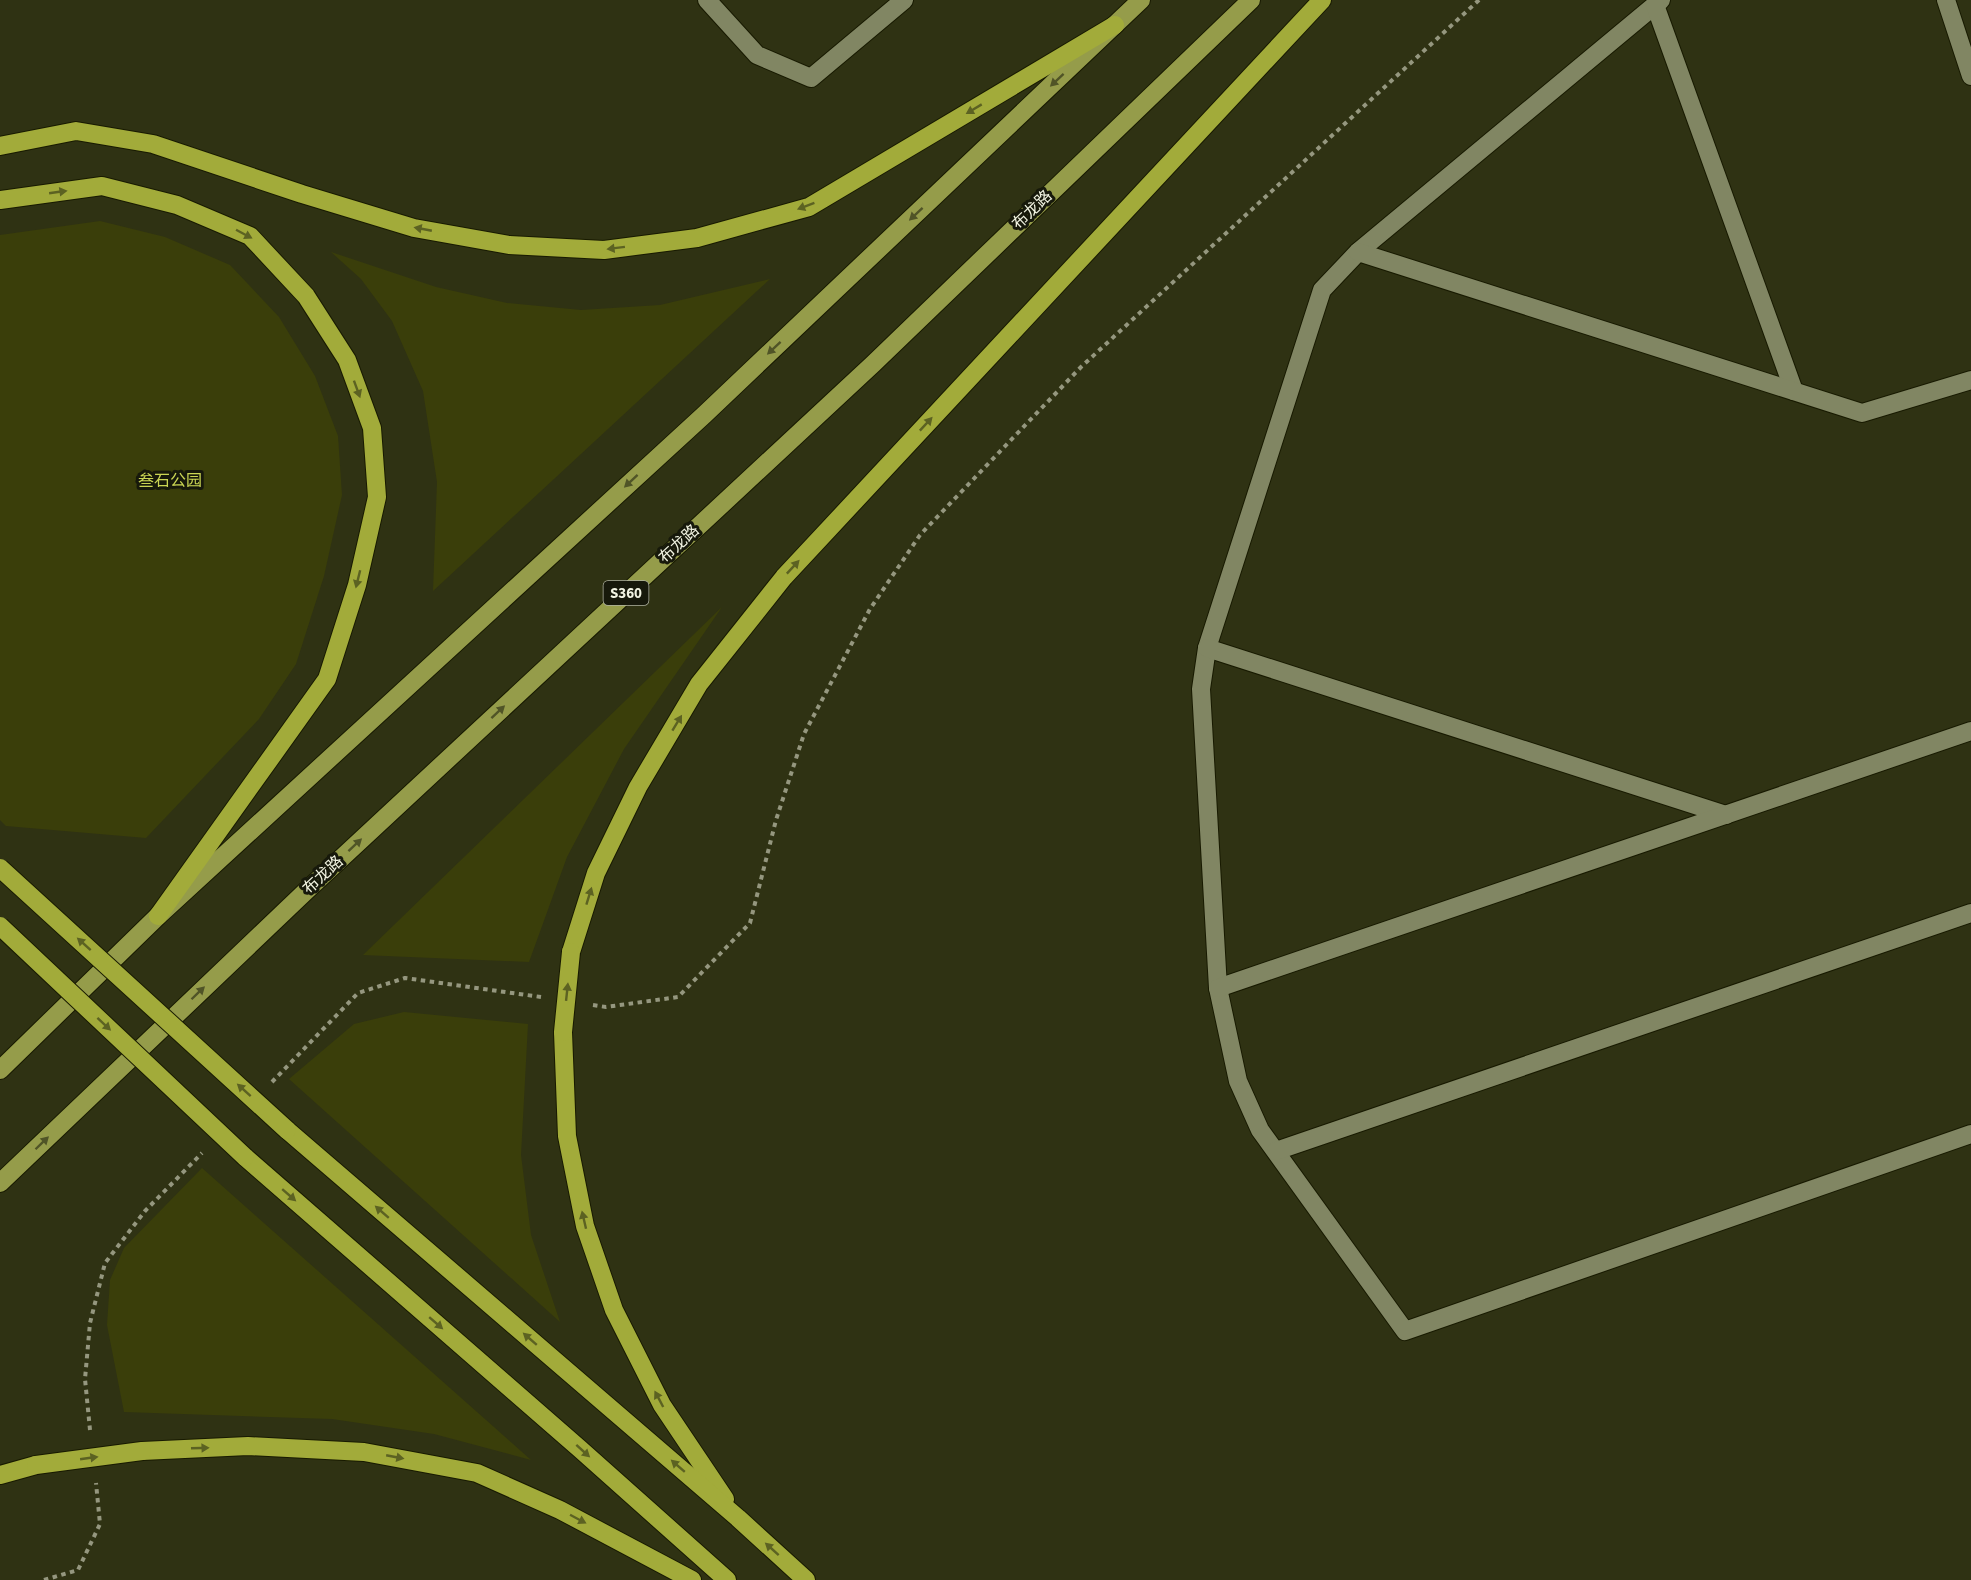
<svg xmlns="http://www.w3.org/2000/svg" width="1971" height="1580" font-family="'Source Sans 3','Noto Sans SC',sans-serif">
<rect width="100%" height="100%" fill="#2f3213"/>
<!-- green -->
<g fill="#3a3e0a">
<path d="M100,221L165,237L230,265L279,317L315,376L338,436L342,495L324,576L296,664L259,719L146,838L6,826L0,820V235Z"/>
<path d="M331,252L436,287L507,303L581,310L660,305L770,279L433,591L437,482L423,391L392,321L361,279Z"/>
<path d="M722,607L624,749L567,857L529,962L363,955Z"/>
<path d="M404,1012L528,1024L521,1155L531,1235L560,1322L289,1079L354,1024Z"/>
<path d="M202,1168L531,1460L434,1434L332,1419L124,1412L107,1325L110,1280L124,1248Z"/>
</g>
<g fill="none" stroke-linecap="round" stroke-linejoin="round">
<defs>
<g id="street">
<path d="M707,0L757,55L811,78L904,0"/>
<path d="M1661,0L1358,252L1322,290L1207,648L1201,689L1218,988L1238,1081L1260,1130L1405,1331L1971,1134"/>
<path d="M1946,0L1971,76"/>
<path d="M1655,5L1794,391"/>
<path d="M1358,252L1862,413L1971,380"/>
<path d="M1207,648L1726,815"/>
<path d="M1218,988L1971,731"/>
<path d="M1276,1151L1971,913"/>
</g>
<g id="primary">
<path d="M0,1070L158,916L704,415L1141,0"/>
<path d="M0,1183L305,892L873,364L1251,0"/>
</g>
<g id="highway">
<path d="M0,146L76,131L153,144L302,194L414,228L509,245L604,250L697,238L809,207L1115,25"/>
<path d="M0,200L102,186L177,205L250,236L306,296L347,360L372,428L377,497L357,585L327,679L158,916"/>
<path d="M571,952L596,873L638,787L699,684L784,577L1322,0"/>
<path d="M563,1032L567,1136L585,1226L614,1310L662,1405L725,1499"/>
<path d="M287,1130L738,1518L806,1580"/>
<path d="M245,1157L580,1449L727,1580"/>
<path d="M142,1451L248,1446L364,1452L477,1473L560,1510L692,1580"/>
<path d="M0,1475L36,1465"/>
</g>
</defs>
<!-- street casing -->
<use href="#street" stroke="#181a00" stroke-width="20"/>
<!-- primary casing -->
<use href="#primary" stroke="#181a00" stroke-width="20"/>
<!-- highway casing -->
<use href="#highway" stroke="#181a00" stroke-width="20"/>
<!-- path -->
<g stroke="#95977f" stroke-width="4" stroke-dasharray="4.5 4.5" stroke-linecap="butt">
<path d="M593,1005L606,1007L678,997L750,923L776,820L804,734L870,609L920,535L1081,367L1479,0"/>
<path d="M272,1082L358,993L405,978L541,997"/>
<path d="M90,1430L85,1379L90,1323L105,1263L145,1211L202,1153"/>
<path d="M44,1580L78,1570L100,1524L96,1483"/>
</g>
<!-- street -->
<use href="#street" stroke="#818663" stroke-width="18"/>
<!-- primary -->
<use href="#primary" stroke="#959c4a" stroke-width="18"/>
<!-- highway -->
<use href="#highway" stroke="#a2ab3a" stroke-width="18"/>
<defs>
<g id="highway-bridge">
<path d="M0,868L287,1130"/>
<path d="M0,926L245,1157"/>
<path d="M563,1032L571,952"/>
<path d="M36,1465L142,1451"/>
</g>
</defs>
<!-- highway-bridge casing -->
<use href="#highway-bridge" stroke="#181a00" stroke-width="20" stroke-linecap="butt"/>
<!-- highway-bridge -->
<use href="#highway-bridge" stroke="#a2ab3a" stroke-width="18"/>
</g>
<!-- one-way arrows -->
<defs><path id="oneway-solid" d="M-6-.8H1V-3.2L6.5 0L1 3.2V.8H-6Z" transform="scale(1.5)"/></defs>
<g fill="#505427">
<use href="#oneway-solid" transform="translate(1057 80) rotate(137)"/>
<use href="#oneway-solid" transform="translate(916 214) rotate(137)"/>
<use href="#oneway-solid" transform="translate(774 348) rotate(137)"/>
<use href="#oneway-solid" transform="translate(631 481) rotate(137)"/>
<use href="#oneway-solid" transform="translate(498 712) rotate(-43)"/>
<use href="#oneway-solid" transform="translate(355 845) rotate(-43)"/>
<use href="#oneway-solid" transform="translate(198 993) rotate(-44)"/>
<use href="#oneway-solid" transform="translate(42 1143) rotate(-44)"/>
</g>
<g fill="#5c6222">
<use href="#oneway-solid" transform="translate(974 109) rotate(149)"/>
<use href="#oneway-solid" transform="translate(58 192) rotate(-8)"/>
<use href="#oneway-solid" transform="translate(806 206) rotate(159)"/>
<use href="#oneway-solid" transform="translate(423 229) rotate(-169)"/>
<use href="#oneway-solid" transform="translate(244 234) rotate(28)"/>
<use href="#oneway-solid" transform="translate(616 248) rotate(173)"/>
<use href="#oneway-solid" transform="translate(357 389) rotate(70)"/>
<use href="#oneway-solid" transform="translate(926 424) rotate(-47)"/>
<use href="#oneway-solid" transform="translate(793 567) rotate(-47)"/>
<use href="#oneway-solid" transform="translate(358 579) rotate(104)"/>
<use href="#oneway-solid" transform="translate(677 723) rotate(-59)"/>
<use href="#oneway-solid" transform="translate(589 896) rotate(-73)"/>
<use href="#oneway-solid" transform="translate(84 944) rotate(-138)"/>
<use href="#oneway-solid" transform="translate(567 992) rotate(-84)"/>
<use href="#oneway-solid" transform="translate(104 1024) rotate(43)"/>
<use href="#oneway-solid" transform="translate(244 1090) rotate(-138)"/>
<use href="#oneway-solid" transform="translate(289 1195) rotate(41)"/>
<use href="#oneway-solid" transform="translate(382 1212) rotate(-139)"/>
<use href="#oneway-solid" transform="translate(584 1220) rotate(-103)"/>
<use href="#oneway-solid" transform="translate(436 1323) rotate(41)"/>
<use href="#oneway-solid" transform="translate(530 1339) rotate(-139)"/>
<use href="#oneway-solid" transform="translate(659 1399) rotate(-118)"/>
<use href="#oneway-solid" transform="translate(200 1448) rotate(-2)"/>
<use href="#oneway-solid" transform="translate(583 1451) rotate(42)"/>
<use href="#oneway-solid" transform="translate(395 1457) rotate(11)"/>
<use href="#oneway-solid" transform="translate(89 1458) rotate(-8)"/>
<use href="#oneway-solid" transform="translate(678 1466) rotate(-139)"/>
<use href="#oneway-solid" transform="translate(578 1519) rotate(28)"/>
<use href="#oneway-solid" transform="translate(772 1549) rotate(-138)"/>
</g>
<g text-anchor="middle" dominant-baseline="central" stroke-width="6" stroke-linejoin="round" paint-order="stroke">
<!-- shield labels -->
<rect fill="#17190b" stroke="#b0b2a2" stroke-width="1.5" x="603.5" y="581" width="45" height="24" rx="4.5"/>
<g font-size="15" font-weight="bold" fill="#f2f4e2">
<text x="626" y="593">S360</text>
</g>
<!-- street labels -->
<g font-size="16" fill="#f2f4e2" stroke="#17190b">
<text transform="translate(1032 210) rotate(-44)">布龙路</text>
<text transform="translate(679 544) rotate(-43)">布龙路</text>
<text transform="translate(323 875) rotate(-43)">布龙路</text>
</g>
<!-- park labels -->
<g font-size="16" fill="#cad553" stroke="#17190b">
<text x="170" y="481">叁石公园</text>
</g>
</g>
</svg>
